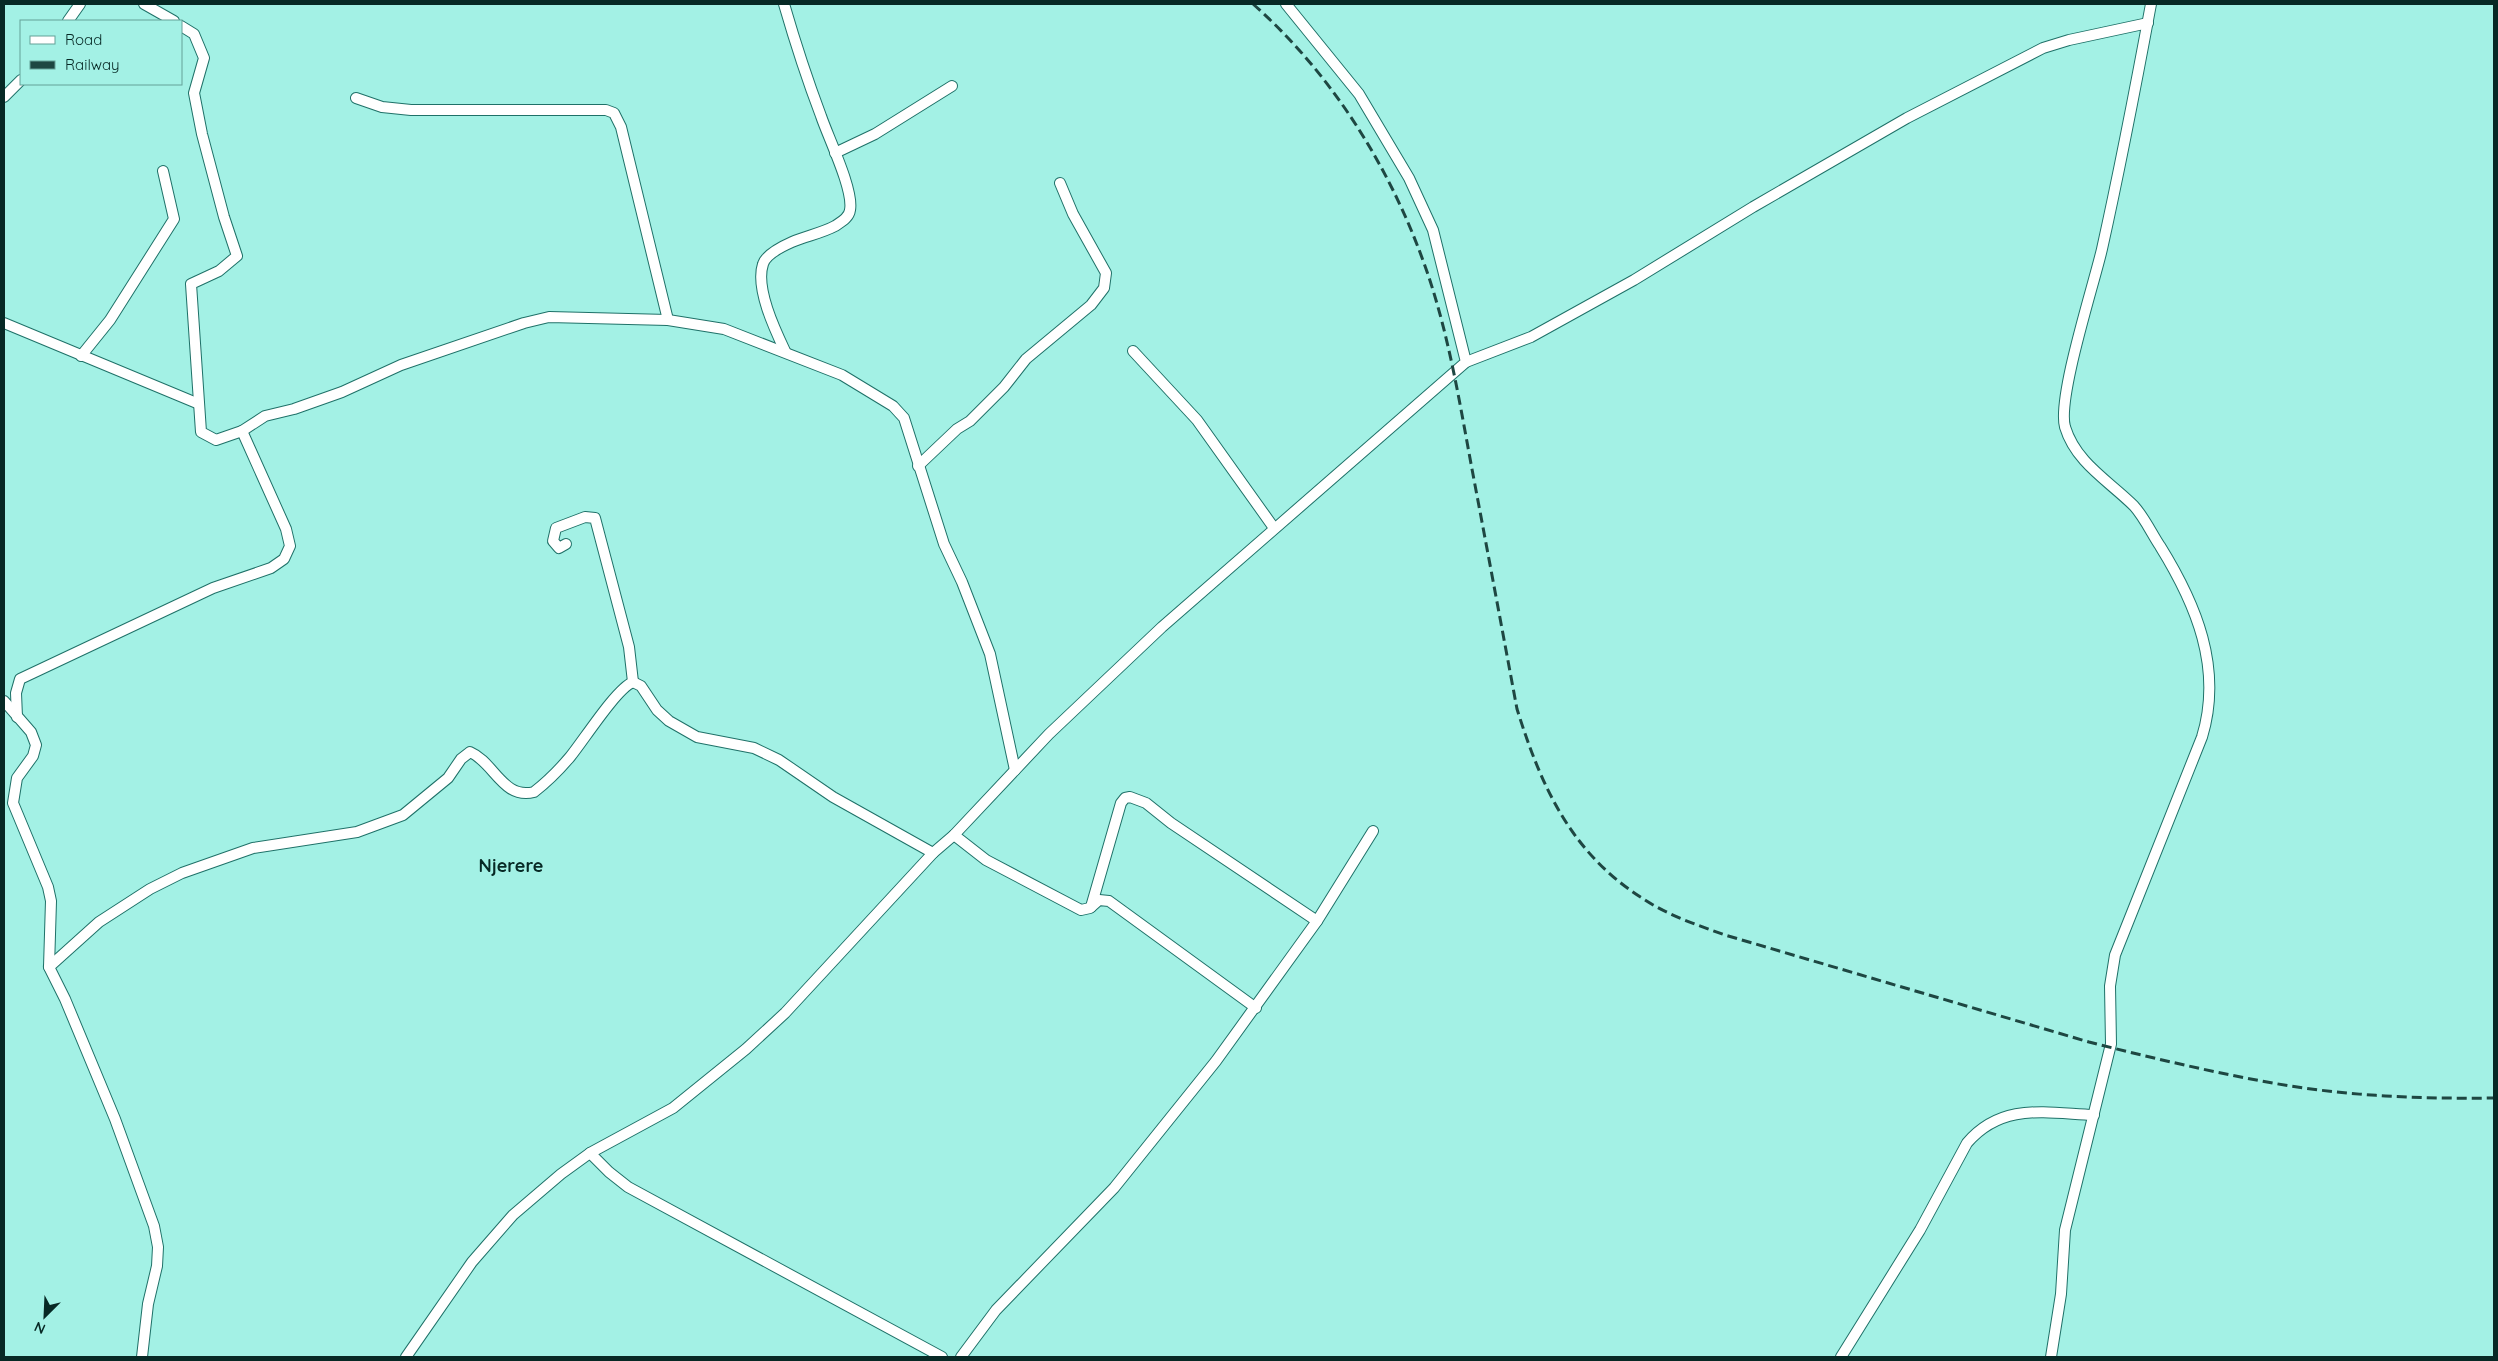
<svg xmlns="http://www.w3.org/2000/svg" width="2498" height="1361" font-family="Quicksand,sans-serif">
<rect width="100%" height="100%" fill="#a3f1e5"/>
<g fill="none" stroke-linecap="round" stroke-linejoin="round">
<defs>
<g id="minor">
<path d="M144,4L174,21"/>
<path d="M784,4C795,42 807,79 821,116C828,137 854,190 850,210C849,218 841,222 835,226C822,233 806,236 792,242C783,246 766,254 763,264C755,288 775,330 785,351"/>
<path d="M68,21L80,4"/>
<path d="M4,97L21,80"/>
<path d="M356,98L382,107L411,110H606L614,113L621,127L668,320"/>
<path d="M835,153L875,134L952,86"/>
<path d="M4,323L199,404"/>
<path d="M1133,351L1197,420L1274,528"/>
<path d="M81,356L110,320L174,219L163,171"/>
<path d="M1466,362L1531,337L1634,280L1753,207L1907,118L2043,48L2069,40L2148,23"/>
<path d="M242,431L265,416L294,409L342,392L401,365L524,323L549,317L668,320L724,329L842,375L893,406L904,418L944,544L962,582L990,654L1015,770"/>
<path d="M918,466L957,429L970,421L1004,387L1026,359L1091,305L1104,288L1106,273L1073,214L1060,183"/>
<path d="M566,544L559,548L553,541L556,528L585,517L595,518L629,647L633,682"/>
<path d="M633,682L641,686L657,710L669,721L697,737L754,748L779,760L833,797L933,853"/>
<path d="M4,701L31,732L36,745L33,756L17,778L13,803L48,887L51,901L49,967"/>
<path d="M17,717L16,693L20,679L213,588L271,568L284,559L290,546L286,529L242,431L216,440L201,432L191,284L219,271L237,256L224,217L202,134L194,93L204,58L194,34L181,26"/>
<path d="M954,835L986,860L1081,910L1090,908L1099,900L1109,901L1256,1008"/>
<path d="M1091,907L1121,803L1125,798L1130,797L1146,803L1171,823L1317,921"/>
<path d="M590,1153L609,1172L628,1187L942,1357"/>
<path d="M142,1357L148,1304L157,1266L158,1247L154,1226L115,1119L65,999L49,967L99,922L150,889L182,873L253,848L357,832L403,815L448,778L461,759L470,752C494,762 503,800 534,792C547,782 559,770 570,757C584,740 616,689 633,682"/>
<path d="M406,1357L472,1262L513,1215L561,1174L590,1153L673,1108L746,1049L785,1013L933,853L954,835L1049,734L1162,627L1466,362L1433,230L1409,178L1359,94L1286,4"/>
<path d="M961,1357L996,1310L1114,1188L1216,1061L1317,921L1373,831"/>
<path d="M1841,1357L1920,1230L1967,1143C2002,1102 2046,1113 2094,1115"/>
<path d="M2051,1357L2061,1294L2065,1230L2111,1044L2110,986L2115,955L2202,737C2223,668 2196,604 2160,546C2152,534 2144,517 2134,506C2109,481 2076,463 2065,427C2057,398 2094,284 2102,249C2120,168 2136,85 2151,4"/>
</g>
</defs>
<!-- minor casing -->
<use href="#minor" stroke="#1f7168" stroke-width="12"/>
<!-- minor -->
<use href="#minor" stroke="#fff" stroke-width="10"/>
<!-- rail -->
<path stroke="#1e4742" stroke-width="3" stroke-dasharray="10 5" stroke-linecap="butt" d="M1253,4C1332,74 1390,167 1425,266C1450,336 1461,412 1475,485C1489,559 1503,634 1517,709C1541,786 1571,853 1642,898C1667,915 1697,925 1725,935L2089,1042C2148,1057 2207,1071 2267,1082C2342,1096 2418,1099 2494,1098"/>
</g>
<g text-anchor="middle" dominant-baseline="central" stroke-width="4.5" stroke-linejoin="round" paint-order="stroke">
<!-- quarter labels -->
<g font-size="18" font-weight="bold" fill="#072925" stroke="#a3f1e5">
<text x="511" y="865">Njerere</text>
</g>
</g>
<!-- border -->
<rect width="2498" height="1361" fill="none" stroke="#072925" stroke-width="10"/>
<!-- legend -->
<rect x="20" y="20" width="162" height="65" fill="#a3f1e5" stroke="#65a198"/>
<rect x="30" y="36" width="25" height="8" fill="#ffffff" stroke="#65a198"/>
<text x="65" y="45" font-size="15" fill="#072925">Road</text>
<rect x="30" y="61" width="25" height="8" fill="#1e4742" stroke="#65a198"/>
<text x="65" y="70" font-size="15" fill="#072925">Railway</text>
<!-- north arrow -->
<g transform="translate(45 1316) rotate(204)" stroke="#a3f1e5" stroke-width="4" paint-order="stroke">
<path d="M0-4L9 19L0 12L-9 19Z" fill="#072925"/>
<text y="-8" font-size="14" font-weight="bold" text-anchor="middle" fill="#072925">N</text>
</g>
</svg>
